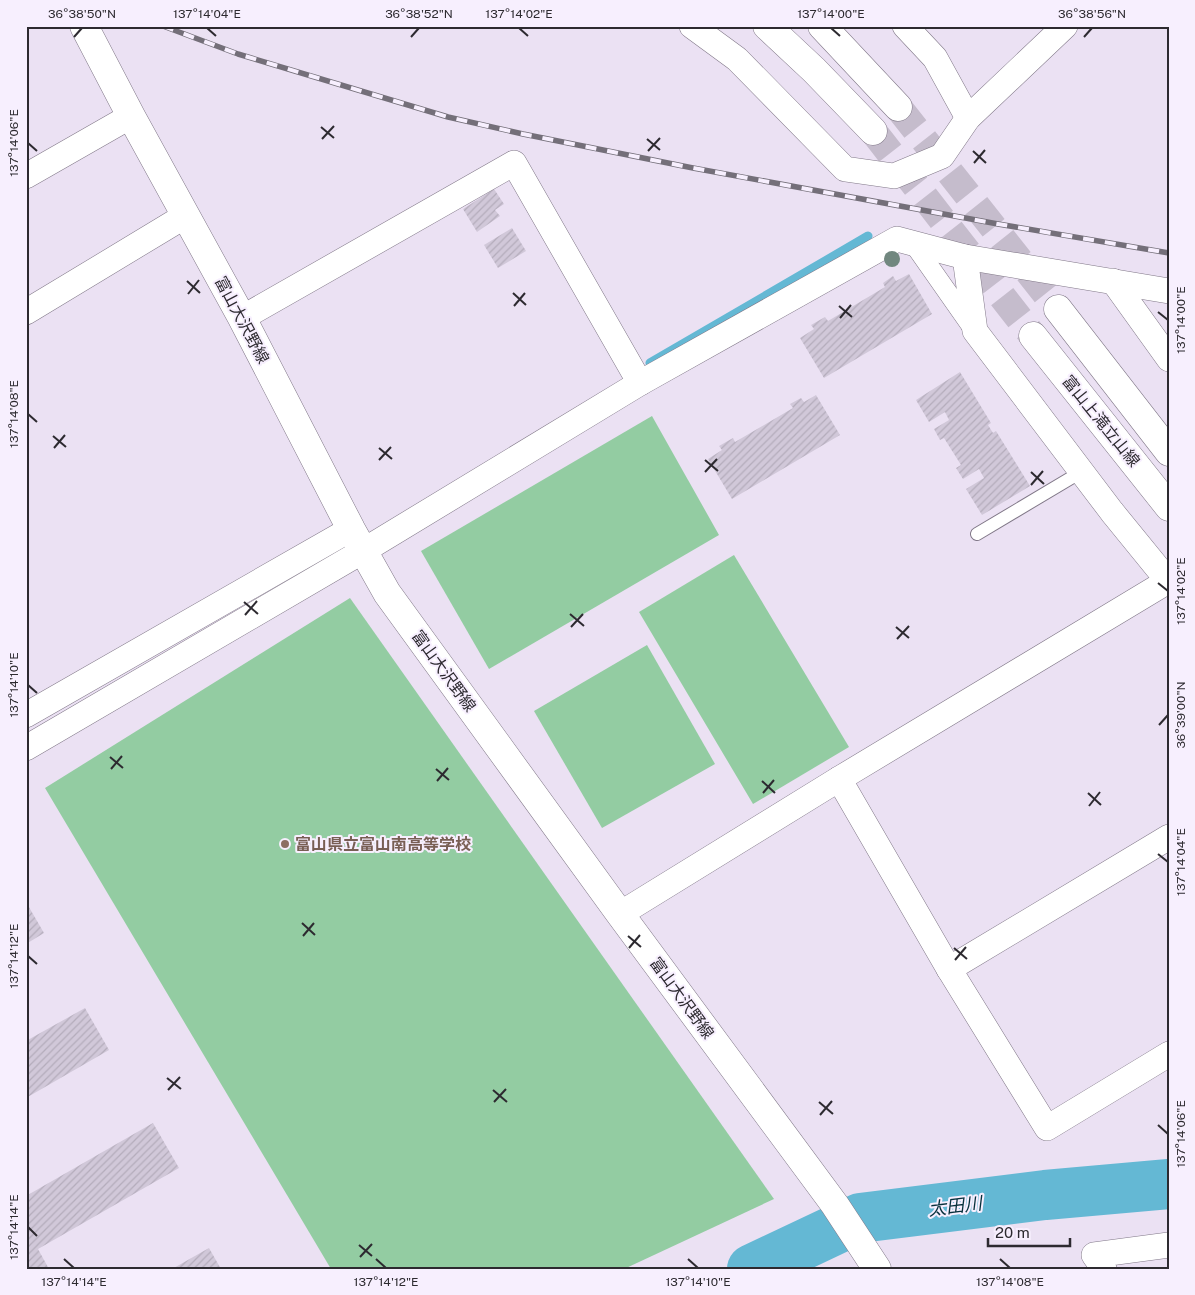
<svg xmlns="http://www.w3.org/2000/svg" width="1195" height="1295" font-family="'Public Sans','Noto Sans JP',sans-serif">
<defs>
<pattern id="building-hatch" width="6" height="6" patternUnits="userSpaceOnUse" patternTransform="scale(1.25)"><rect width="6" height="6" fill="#d1c8d9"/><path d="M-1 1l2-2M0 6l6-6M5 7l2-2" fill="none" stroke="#b4acbb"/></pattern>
</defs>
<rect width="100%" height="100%" fill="#ebe1f3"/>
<!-- garden -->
<g fill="#93cca2">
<path d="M652,416L719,535L489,669L421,551Z"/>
<path d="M734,555L849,747L753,804L639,612Z"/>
<path d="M350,598L774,1199L624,1269H331L45,788Z"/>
<path d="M647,645L715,764L602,828L534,711Z"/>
</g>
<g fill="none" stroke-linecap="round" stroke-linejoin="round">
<!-- stream -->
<path stroke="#64b8d4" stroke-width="9" d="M650,363L868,236"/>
<!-- river -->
<path stroke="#64b8d4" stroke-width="50" d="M752,1269L860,1218L1045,1195L1169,1184"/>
</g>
<!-- building -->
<g fill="url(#building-hatch)">
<path d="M494,189L504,204L495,210L500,216L477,232L463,209Z"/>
<path d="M512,228L526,251L498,268L484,245Z"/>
<path d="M909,274L932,314L824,378L800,338L814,329L811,325L825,317L828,321L885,287L883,283L893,276L896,281Z"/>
<path d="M960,372L991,423L988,425L993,433L996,431L1030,486L982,515L966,489L984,478L979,469L963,479L956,468L961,465L944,438L940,440L934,429L949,420L945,412L929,422L916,400Z"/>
<path d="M816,395L840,435L732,499L708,459L722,450L719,446L733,438L735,442L793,408L790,404L801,398L804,402Z"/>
<path d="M26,902L44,933L26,944Z"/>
<path d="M85,1008L109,1050L26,1098V1041Z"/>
<path d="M153,1123L179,1168L38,1249L49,1269H26V1196Z"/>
<path d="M209,1248L221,1269H172Z"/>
</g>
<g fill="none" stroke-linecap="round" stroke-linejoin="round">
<!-- primary-tunnel -->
<g stroke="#c5bccc" stroke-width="28" stroke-dasharray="28 14" stroke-linecap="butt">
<path d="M898,107L1058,309"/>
<path d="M873,131L1033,336"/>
</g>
<defs>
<path id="service" d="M977,534L1081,472"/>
<path id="pedestrian" d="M913,243L974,330"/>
<g id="minor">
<path d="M692,26L737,59L845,169L894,176L942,156L968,118L1065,26"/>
<path d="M905,26L935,58L968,118"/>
<path d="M26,176L131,116"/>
<path d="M965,257L975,331L1112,512L1169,582"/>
<path d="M1113,281L1169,359"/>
<path d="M26,312L185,216"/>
<path d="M242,318L514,163L640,383"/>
<path d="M26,715L351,529"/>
<path d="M26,748L363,551L640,383L897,239L965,257L1169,291"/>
<path d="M839,779L949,969L1047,1128L1169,1054"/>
<path d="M620,914L839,779L1168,581"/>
<path d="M949,969L1169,837"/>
<path d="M1104,1269L1094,1255L1169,1245"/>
</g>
<g id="primary">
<path d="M84,26L131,116L242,318L351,529L387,593L620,914L835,1205L877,1269"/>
<path d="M767,26L814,70L873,131"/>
<path d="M822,26L898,107"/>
<path d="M1058,309L1169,452"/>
<path d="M1033,336L1169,507"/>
</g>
</defs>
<!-- service casing -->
<use href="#service" stroke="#817888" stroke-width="14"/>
<!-- pedestrian casing -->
<use href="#pedestrian" stroke="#817888" stroke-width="20"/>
<!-- minor casing -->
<use href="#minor" stroke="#817888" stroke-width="26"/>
<!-- primary casing -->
<use href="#primary" stroke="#817888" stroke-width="29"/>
<!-- service -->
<use href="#service" stroke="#fff" stroke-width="12"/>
<!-- pedestrian -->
<use href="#pedestrian" stroke="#fff" stroke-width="19"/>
<!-- minor -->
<use href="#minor" stroke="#fff" stroke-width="25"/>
<!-- primary -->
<use href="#primary" stroke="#fff" stroke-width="28"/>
<defs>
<path id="rail" d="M163,26L238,54L448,117L523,134L693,168L998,224L1169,253"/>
</defs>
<!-- rail casing -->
<use href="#rail" stroke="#746f79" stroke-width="5.5"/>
<!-- rail -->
<use href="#rail" stroke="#f7effe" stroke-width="4" stroke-dasharray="11" stroke-linecap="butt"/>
</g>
<!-- trees -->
<circle fill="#71877f" cx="892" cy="259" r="8"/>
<!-- ticks -->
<path fill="none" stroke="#2d2a30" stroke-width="2" d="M207,28L216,36M519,28L528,36M831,28L840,36M74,37L82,28M411,37L419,28M1084,37L1092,28M321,127L334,138M322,139L334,126M647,139L660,150M28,143L37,151M648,151L660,138M973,151L986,163M974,163L985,150M187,281L200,293M513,293L526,305M188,294L199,280M514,306L525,293M839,306L852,317M1158,312L1168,320M840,318L851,305M28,414L37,422M53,436L66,447M54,448L65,435M379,448L392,459M379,460L391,447M705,460L718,471M705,472L717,459M1031,472L1044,484M1031,485L1043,471M1158,583L1168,591M244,602L258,614M570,614L584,626M245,615L257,601M571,627L583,614M896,627L909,638M897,639L909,626M28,685L37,693M1159,725L1168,715M110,757L123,768M111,769L122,756M436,769L449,780M437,781L448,768M762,781L775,793M763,793L774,780M1088,793L1101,805M1089,806L1100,792M1158,854L1168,862M302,923L315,935M303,936L314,923M628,936L641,947M629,948L640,935M954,948L967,959M28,956L37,964M955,960L966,947M167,1078L181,1089M168,1090L180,1077M493,1090L507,1102M494,1102L506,1089M819,1102L833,1114M820,1115L832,1101M1158,1125L1168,1134M28,1227L37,1236M359,1245L372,1256M360,1257L372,1244M64,1259L74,1268M376,1259L386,1268M688,1259L698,1268M1000,1259L1010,1268"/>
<!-- markers -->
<circle fill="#8d6e63" stroke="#f7effe" stroke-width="2" cx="285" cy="844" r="5"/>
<g text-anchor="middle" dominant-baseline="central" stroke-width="4" stroke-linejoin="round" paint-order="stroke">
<!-- street labels -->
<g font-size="16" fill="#2d2a30" stroke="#f7effe">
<text transform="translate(242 320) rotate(62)">富山大沢野線</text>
<text transform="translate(1101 421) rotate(51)">富山上滝立山線</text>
<text transform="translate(444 671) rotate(54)">富山大沢野線</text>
<text transform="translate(682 998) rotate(54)">富山大沢野線</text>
</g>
<!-- education labels -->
<g font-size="16" font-weight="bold" fill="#785e54" stroke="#f7effe" text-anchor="start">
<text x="295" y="844">富山県立富山南高等学校</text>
</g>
<!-- water labels -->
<g font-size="18" font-style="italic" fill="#07303c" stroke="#f7effe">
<text transform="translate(955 1206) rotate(-7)">太田川</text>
</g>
</g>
<!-- border -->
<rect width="1195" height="1295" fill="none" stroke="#f7effe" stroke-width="55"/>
<!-- scale -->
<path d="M988 1238v8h82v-8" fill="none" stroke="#2d2a30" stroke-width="2.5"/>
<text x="995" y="1238" font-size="15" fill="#2d2a30" stroke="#f7effe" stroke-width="4" paint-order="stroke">20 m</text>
<rect x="28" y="28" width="1140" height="1240" fill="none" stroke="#2d2a30" stroke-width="2"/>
<g font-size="12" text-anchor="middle" fill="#2d2a30">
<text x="82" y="18">36°38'50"N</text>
<text x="207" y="18">137°14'04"E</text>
<text x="419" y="18">36°38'52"N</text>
<text x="519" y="18">137°14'02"E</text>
<text x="831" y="18">137°14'00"E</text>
<text x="1092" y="18">36°38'56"N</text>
<text transform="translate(14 143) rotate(-90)" y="4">137°14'06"E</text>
<text transform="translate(1181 320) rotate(-90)" y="4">137°14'00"E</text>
<text transform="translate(14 414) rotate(-90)" y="4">137°14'08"E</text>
<text transform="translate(1181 591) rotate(-90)" y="4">137°14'02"E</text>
<text transform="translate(14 685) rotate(-90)" y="4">137°14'10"E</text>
<text transform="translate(1181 715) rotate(-90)" y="4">36°39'00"N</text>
<text transform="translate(1181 862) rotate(-90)" y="4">137°14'04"E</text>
<text transform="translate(14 956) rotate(-90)" y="4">137°14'12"E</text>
<text transform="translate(1181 1134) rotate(-90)" y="4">137°14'06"E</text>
<text transform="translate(14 1227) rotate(-90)" y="4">137°14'14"E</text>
<text x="74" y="1286">137°14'14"E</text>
<text x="386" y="1286">137°14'12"E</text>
<text x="698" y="1286">137°14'10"E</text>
<text x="1010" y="1286">137°14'08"E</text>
</g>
</svg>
